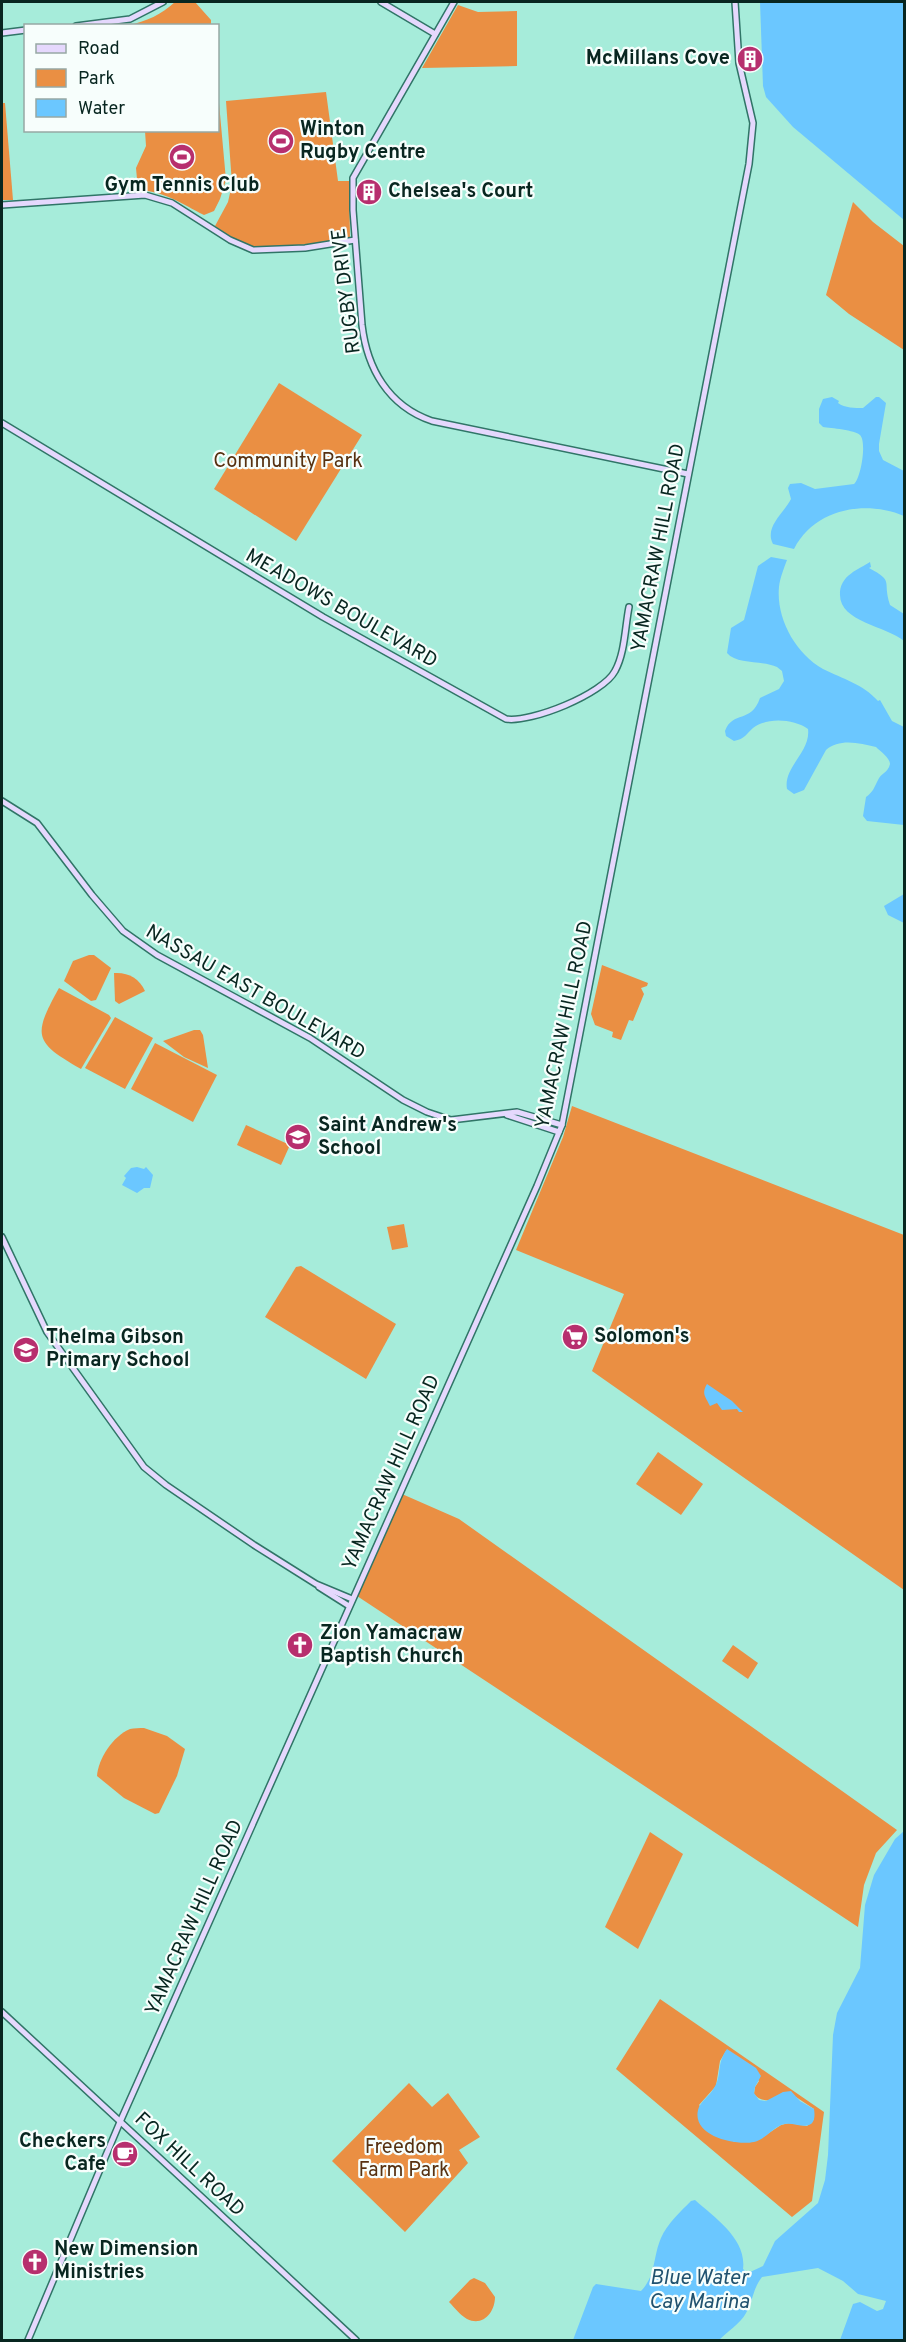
<svg xmlns="http://www.w3.org/2000/svg" width="906" height="2342" font-family="Overpass,sans-serif">
<rect width="100%" height="100%" fill="#a6ecda"/>
<!-- green -->
<g fill="#ea8f43" fill-rule="evenodd">
<path d="M175,2H195L211,20V25H128C146,22 162,14 175,2Z"/>
<path d="M458,5L478,12L517,11V66L422,68Z"/>
<path d="M326,92L338,181H349L350,238C324,241 272,252 248,245C236,241 225,233 215,226L228,202L232,184L226,101Z"/>
<path d="M2,103H5L13,200H2Z"/>
<path d="M218,103H219L226,180L220,199L214,211L204,215C182,204 164,191 138,190L136,168L146,146L145,131L218,130Z"/>
<path d="M853,202L873,222L904,246V350L849,314L826,295Z"/>
<path d="M279,383L362,435L296,541L214,489Z"/>
<path d="M89,955H94L111,968L96,1000L91,1001L64,981L73,961Z"/>
<path d="M602,965L648,983L647,986L641,988L644,994L633,1021L629,1020L621,1040L612,1037L613,1032L595,1025L591,1014Z"/>
<path d="M114,973C128,972 139,978 145,991L119,1004L115,1001Z"/>
<path d="M59,988L109,1015L111,1018L81,1069C33,1042 33,1035 59,988Z"/>
<path d="M115,1017L153,1038L125,1089L85,1068Z"/>
<path d="M194,1030H200L203,1035L208,1068L184,1057L163,1041Z"/>
<path d="M155,1043L217,1075L193,1122L131,1089Z"/>
<path d="M572,1106L904,1235V1590L592,1371L624,1294L516,1250L563,1137Z"/>
<path d="M246,1125L290,1145L281,1165L237,1145Z"/>
<path d="M404,1224L408,1247L392,1250L387,1227Z"/>
<path d="M301,1266L396,1324L366,1379L265,1317L296,1267Z"/>
<path d="M658,1452L703,1484L681,1515L636,1484Z"/>
<path d="M402,1494L459,1519L897,1830L876,1853L864,1885L858,1927L357,1596Z"/>
<path d="M733,1645L758,1663L748,1679L722,1661Z"/>
<path d="M144,1728L167,1736L185,1749L177,1776L159,1813L155,1814L124,1798L97,1776C98,1759 113,1736 130,1729C134,1728 140,1728 144,1728Z"/>
<path d="M650,1832L683,1854L638,1949L605,1927Z"/>
<path d="M660,1999L824,2112L812,2201L792,2217L616,2069ZM726,2051L759,2081L755,2087L754,2094C763,2106 782,2098 796,2097L814,2109V2119L807,2126L789,2123L781,2125L758,2140L734,2142L699,2105L716,2086L720,2061Z"/>
<path d="M409,2083L432,2107L448,2093L480,2137L459,2150L468,2163L405,2232L332,2161Z"/>
<path d="M474,2278L485,2283L495,2297C495,2312 483,2327 467,2319C460,2315 455,2308 449,2302L470,2280Z"/>
</g>
<!-- water -->
<g fill="#6bc7ff">
<path d="M760,2H904V220L793,127L766,97L763,86Z"/>
<path d="M832,397L839,401L838,403C845,408 855,408 863,408L876,397H879L886,403L879,444V451L883,460L904,471V516C866,500 815,508 794,549L773,544C764,527 784,513 791,499L788,488L790,484L801,483L815,489L854,484C861,478 867,442 860,435C855,430 831,428 823,427L819,423V409L823,399Z"/>
<path d="M771,557L787,560C784,568 780,578 779,587C776,618 795,653 823,669C843,679 863,684 878,701L880,700L892,721L904,727V825L867,821L863,816L866,797C873,792 874,788 878,780C881,773 888,773 890,764C890,758 880,751 876,747C860,743 839,738 826,750L804,790L794,794L787,789C783,767 811,752 808,729C794,719 767,717 753,728C746,734 745,739 734,741L726,736L725,731C733,710 751,724 760,698L779,689L784,681L782,671L777,667C763,660 737,665 727,653L731,628L744,620L758,566Z"/>
<path d="M870,562L871,567L869,568C895,582 882,580 890,605L904,614V641C886,626 840,622 840,595C839,575 860,569 870,562Z"/>
<path d="M904,894V923L888,915L884,906Z"/>
<path d="M137,1167L144,1169L146,1167L153,1175L150,1188H144L137,1193L122,1185L126,1178L124,1176L131,1168Z"/>
<path d="M707,1384L732,1401L743,1412H739L737,1409L722,1410L717,1403L710,1406C706,1397 701,1394 707,1384Z"/>
<path d="M904,1831V2340H840L853,2304L860,2302L877,2311L883,2309L886,2301L858,2294L843,2281L818,2268L762,2277C753,2288 753,2301 746,2313C741,2323 727,2332 719,2340H573L593,2287L596,2284L641,2291C656,2276 653,2256 661,2238C667,2224 681,2211 691,2201L695,2200C715,2218 747,2239 743,2269L748,2273L763,2266L775,2241L818,2203L825,2180L828,2155L833,2035L837,2013L860,1968L865,1905L874,1875L895,1839Z"/>
<path d="M727,2049L756,2068L761,2076L755,2087L754,2093L759,2100L766,2101L783,2092L791,2091L800,2101L814,2109C815,2115 815,2123 809,2125C801,2128 791,2121 781,2125C771,2130 765,2139 754,2142C735,2146 692,2136 698,2110C700,2101 710,2096 714,2088C722,2076 716,2064 727,2049Z"/>
</g>
<g fill="none" stroke-linecap="round" stroke-linejoin="round">
<defs>
<g id="secondary">
<path d="M381,2L435,34"/>
<path d="M454,2L353,178V210L362,325C367,368 388,406 432,421L688,474"/>
<path d="M76,26L130,19L163,2"/>
<path d="M2,33L26,30"/>
<path d="M2,205L145,195L172,203L230,240L253,250L305,248L355,240"/>
<path d="M2,423L323,617L506,719C531,723 603,694 615,671C625,653 625,627 629,607"/>
<path d="M2,801L37,823L92,895L123,931L157,955L310,1038L403,1100L427,1112L451,1120L517,1112L562,1125"/>
<path d="M507,1115L559,1132"/>
<path d="M2,1237L47,1332L144,1467L166,1485L254,1545L316,1584L352,1599"/>
<path d="M319,1587L349,1606"/>
<path d="M2,2012L356,2340"/>
<path d="M28,2340L120,2122L537,1186L562,1125L749,164L753,123L739,63L735,2"/>
</g>
</defs>
<!-- secondary casing -->
<use href="#secondary" stroke="#307567" stroke-width="8"/>
<!-- secondary -->
<use href="#secondary" stroke="#e5d8fd" stroke-width="5"/>
</g>
<!-- icons -->
<defs>
<symbol id="building-disc" viewBox="-11 -11 22 22"><circle r="9.5" fill="#b72f6e" stroke="#f7fefc"/><path d="M-4-6H4V6H1V3H-1V6H-4ZM-2.5-4.3h1.7v1.8h-1.7ZM.8-4.3h1.7v1.8H.8ZM-2.5-1h1.7V.8h-1.7ZM.8-1h1.7V.8H.8Z" fill="#fff"/></symbol>
<symbol id="stadium-disc" viewBox="-11 -11 22 22"><circle r="9.5" fill="#b72f6e" stroke="#f7fefc"/><path d="M0-5a6.5 5 0 1 0 0 10a6.5 5 0 1 0 0-10ZM-3.5-1.8h7v3.6h-7Z" fill="#fff"/></symbol>
<symbol id="school-disc" viewBox="-11 -11 22 22"><circle r="9.5" fill="#b72f6e" stroke="#f7fefc"/><path d="M0-5L7-2L0 1L-7-2ZM-4 1L0 2.5L4 1V4Q0 6-4 4Z" fill="#fff"/></symbol>
<symbol id="supermarket-disc" viewBox="-11 -11 22 22"><circle r="9.5" fill="#b72f6e" stroke="#f7fefc"/><path d="M-6-5.5h2.5l.6 2H6L4.5 2H-2.5L-4.4-4H-6ZM-1.5 3.2a1.3 1.3 0 1 0 .1 0ZM3 3.2a1.3 1.3 0 1 0 .1 0Z" fill="#fff"/></symbol>
<symbol id="church-disc" viewBox="-11 -11 22 22"><circle r="9.5" fill="#b72f6e" stroke="#f7fefc"/><path d="M-1.2-6h2.4v3.5h3.3v2.4h-3.3V6h-2.4V-.1h-3.3v-2.4h3.3Z" fill="#fff"/></symbol>
<symbol id="cafe-disc" viewBox="-11 -11 22 22"><circle r="9.5" fill="#b72f6e" stroke="#f7fefc"/><path d="M-5.5-4.5H6V0H3Q3 3.5 0 3.5H-2.5Q-5.5 3.5-5.5 0ZM3-3.2v2h1.7v-2ZM-6 4.5H4V6H-6Z" fill="#fff"/></symbol>
</defs>
<g fill-rule="evenodd">
<use href="#building-disc" x="735" y="44" width="30" height="30"/>
<use href="#stadium-disc" x="266" y="126" width="30" height="30"/>
<use href="#stadium-disc" x="167" y="142" width="30" height="30"/>
<use href="#building-disc" x="354" y="177" width="30" height="30"/>
<use href="#school-disc" x="283" y="1122" width="30" height="30"/>
<use href="#supermarket-disc" x="560" y="1322" width="30" height="30"/>
<use href="#school-disc" x="11" y="1335" width="30" height="30"/>
<use href="#church-disc" x="285" y="1630" width="30" height="30"/>
<use href="#cafe-disc" x="110" y="2139" width="30" height="30"/>
<use href="#church-disc" x="20" y="2247" width="30" height="30"/>
</g>
<g text-anchor="middle" dominant-baseline="central" stroke-width="4.5" stroke-linejoin="round" paint-order="stroke">
<!-- poi labels -->
<g font-size="20" font-weight="bold" fill="#082620" stroke="#f7fefc" text-anchor="start">
<text x="730" y="59" text-anchor="end">McMillans Cove</text>
<text x="300" y="130">Winton<tspan x="300" dy="23">Rugby Centre</tspan></text>
<text x="182" y="186" text-anchor="middle">Gym Tennis Club</text>
<text x="388" y="192">Chelsea's Court</text>
<text x="318" y="1126">Saint Andrew's<tspan x="318" dy="23">School</tspan></text>
<text x="594" y="1337">Solomon's</text>
<text x="46" y="1338">Thelma Gibson<tspan x="46" dy="23">Primary School</tspan></text>
<text x="320" y="1634">Zion Yamacraw<tspan x="320" dy="23">Baptish Church</tspan></text>
<text x="106" y="2142" text-anchor="end">Checkers<tspan x="106" dy="23">Cafe</tspan></text>
<text x="54" y="2250">New Dimension<tspan x="54" dy="23">Ministries</tspan></text>
</g>
<!-- street labels -->
<g font-size="20" fill="#082620" stroke="#f7fefc">
<text transform="translate(347 291) rotate(-97)">RUGBY DRIVE</text>
<text transform="translate(659 548) rotate(-79)">YAMACRAW HILL ROAD</text>
<text transform="translate(341 609) rotate(30)">MEADOWS BOULEVARD</text>
<text transform="translate(255 993) rotate(30)">NASSAU EAST BOULEVARD</text>
<text transform="translate(565 1025) rotate(-78)">YAMACRAW HILL ROAD</text>
<text transform="translate(392 1473) rotate(-66)">YAMACRAW HILL ROAD</text>
<text transform="translate(195 1918) rotate(-66)">YAMACRAW HILL ROAD</text>
<text transform="translate(189 2165) rotate(43)">FOX HILL ROAD</text>
</g>
<!-- park labels -->
<g font-size="20" fill="#573110" stroke="#f7fefc">
<text x="288" y="462">Community Park</text>
<text x="404" y="2148">Freedom<tspan x="404" dy="23">Farm Park</tspan></text>
</g>
<!-- water labels -->
<g font-size="21" font-style="italic" fill="#20526f" stroke="#f7fefc">
<text x="699" y="2278">Blue Water<tspan x="699" dy="24">Cay Marina</tspan></text>
</g>
</g>
<!-- border -->
<rect width="906" height="2342" fill="none" stroke="#082620" stroke-width="6"/>
<!-- legend -->
<rect x="24" y="24" width="195" height="108" fill="#f7fefc" stroke="#97a8a4" stroke-width="1.5"/>
<rect x="36" y="44" width="30" height="9" fill="#e5d8fd" stroke="#97a8a4" stroke-width="1.5"/>
<text x="78" y="54" font-size="18" fill="#082620">Road</text>
<rect x="36" y="69" width="30" height="18" fill="#ea8f43" stroke="#97a8a4" stroke-width="1.5"/>
<text x="78" y="84" font-size="18" fill="#082620">Park</text>
<rect x="36" y="99" width="30" height="18" fill="#6bc7ff" stroke="#97a8a4" stroke-width="1.5"/>
<text x="78" y="114" font-size="18" fill="#082620">Water</text>
</svg>
